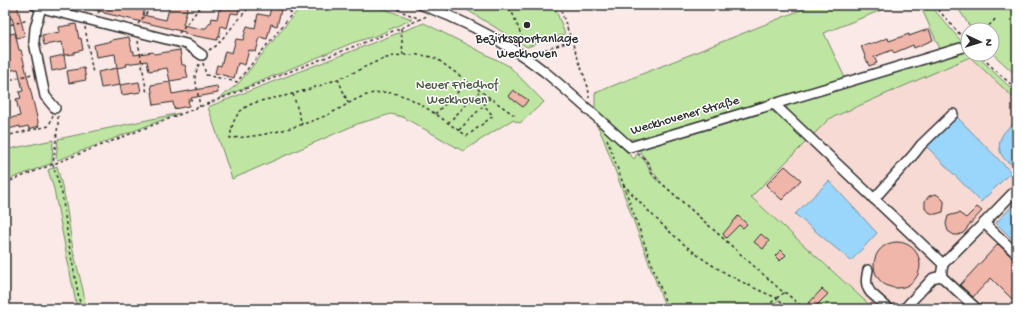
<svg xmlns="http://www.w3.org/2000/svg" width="1022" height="314" font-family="'Gochi Hand',sans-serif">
<rect width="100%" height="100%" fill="#fae9e6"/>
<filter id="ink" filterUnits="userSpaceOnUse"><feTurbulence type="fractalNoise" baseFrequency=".025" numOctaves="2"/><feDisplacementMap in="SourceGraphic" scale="8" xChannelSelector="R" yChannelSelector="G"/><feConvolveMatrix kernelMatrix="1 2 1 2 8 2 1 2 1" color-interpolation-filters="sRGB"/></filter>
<g filter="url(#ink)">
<!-- built -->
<path fill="#f7dad4" d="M970,57L1017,101V309H874L751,197L829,119Z"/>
<!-- green -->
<g fill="#bee6a2" stroke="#748866">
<path d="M302,5H373L412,19L378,35L352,43L218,99L238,84Z"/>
<path d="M459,5H554L565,34L527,47Z"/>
<path d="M813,5H894L824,33L845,78L642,139H628L595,109V93Z"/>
<path d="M920,5H930L962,42L940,49Z"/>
<path d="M956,5H1017V76L992,53V30H972Z"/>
<path d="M424,23L509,66L544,102L520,123L512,120L463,151L403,117L391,114L357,124L232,179L208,107Z"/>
<path d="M968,49V54H975L1017,94V101L970,57L829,119L812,136C806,130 786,115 787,107C787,105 788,104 789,101Z"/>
<path d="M767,110L772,111L807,141L751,197L874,309H789L779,300L767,309H666L604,140L599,129L591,117L634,159L637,154L646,162L650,172L657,181L659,179L652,171L650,165L640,152V149L641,148Z"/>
<path d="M180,113L58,160L56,158L58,139Z"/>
<path d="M53,140L52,163L5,181V150Z"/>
<path d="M57,166L65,198L73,250L83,290L86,309H77L54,189L48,170Z"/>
</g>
<!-- water -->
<g fill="#9ad6fb" stroke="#6e92a8">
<path d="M957,117L1011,172L981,202L927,147Z"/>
<path d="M1017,123V166C993,160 994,132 1017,123Z"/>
<path d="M829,181L877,233L851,261L795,214Z"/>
<path d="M1017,201V244L996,223Z"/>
</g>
<!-- building -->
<g fill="#f0b6aa" stroke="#2b2b2b">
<path d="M5,5H17L25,36L17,38L12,18L5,20Z"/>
<path d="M85,5H103L111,7V5H146L143,15L166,20L170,5L177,7L178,5H188L183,25L201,29V28H206L210,23H211L212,18L217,19L219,10H221L222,5H240L238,14L231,13L227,28L221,26L219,37H218L217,40L185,34V32L104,13V12L84,7Z"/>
<path d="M271,8L281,10L277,26L271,24L267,39L260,37L256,52L249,50L245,65L238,63L234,78L215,73L217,65L221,66L225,51L232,53L236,39L243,40L247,26L255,28L258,14L269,16Z"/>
<path d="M76,24L79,39L81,38L83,50L74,52V54L64,55L62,42L44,45L42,35L60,32L59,27Z"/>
<path d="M929,29L933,40L914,48L913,45L894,53L892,50L874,57L877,63L869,66L861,46L869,43L870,45L888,38L889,41L909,34V36Z"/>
<path d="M15,33L19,50H21L39,126L29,129L28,126L20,128V126L5,130V119L20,116L16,99L21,98L19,92L23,91L18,69L7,71L6,63H7L5,53V35Z"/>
<path d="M129,37L132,51H134V55L153,52L154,54L180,50L182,65H185L188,78L170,81L167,68L149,71L147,61L126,64L127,66L117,68L115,54L96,57L94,45L112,41V40Z"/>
<path d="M64,55L66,68L52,71L50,58Z"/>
<path d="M84,68L86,80L69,83L67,71Z"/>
<path d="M117,68L120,85L101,88L98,72Z"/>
<path d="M139,82L141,92L122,95L120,85Z"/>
<path d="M170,82L172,94L217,86L218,93L191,98L192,100H188L189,106L174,109L173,102L154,105L151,85Z"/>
<path d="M513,90L528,100L523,107L508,96Z"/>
<path d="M785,166L801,180L782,200L766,185Z"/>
<path d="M936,194L939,196L944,201V204L943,212L936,214H933L927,211L925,208V201L929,196Z"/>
<path d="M977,207L982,211L968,226L966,230L963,233L958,235H954L948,231L946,224L948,216L955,214L959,213L966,218Z"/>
<path d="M738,216L747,224L743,228L739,225L726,238L723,234Z"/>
<path d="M761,234L769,241L763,249L754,242Z"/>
<circle cx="897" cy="265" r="23"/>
<path d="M998,244L1017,262V294L1012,299L991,278L973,297L960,285Z"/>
<path d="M781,250L786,255L780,261L775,256Z"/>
<path d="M822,289L828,294L813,309H811L807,305Z"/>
</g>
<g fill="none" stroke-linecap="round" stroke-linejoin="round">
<defs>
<g id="minor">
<path d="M35,5L50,10L186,44L202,55"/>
<path d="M422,5C465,21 508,43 545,72C574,96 602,122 630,147L964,47L968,46"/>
<path d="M41,8L35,28L34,42L45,96L55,108"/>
<path d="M773,103L943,264L941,276L977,309"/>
<path d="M874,199L914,154L921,145L953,114"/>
<path d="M984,223L1017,189"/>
<path d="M943,264L984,223L1017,254"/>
<path d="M868,270C866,279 865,286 871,293L889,309"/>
<path d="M904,309L933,278L941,276"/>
</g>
</defs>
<!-- minor casing -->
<use href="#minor" stroke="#2b2b2b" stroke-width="12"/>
<!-- path -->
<g stroke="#2b2b2b" stroke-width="1.5" stroke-dasharray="3 3" stroke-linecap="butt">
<path d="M386,5L420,19"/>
<path d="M504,5L512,12L522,37"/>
<path d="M559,5L588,87L589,94V98"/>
<path d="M934,5L963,38"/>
<path d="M449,7L453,5"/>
<path d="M98,13L104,5"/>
<path d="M138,24L153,5"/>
<path d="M5,26L28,20"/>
<path d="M85,27L93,74"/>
<path d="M401,28L403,55C383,56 366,67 348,75C328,83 306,91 284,96C272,99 257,100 246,107C234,114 232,126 230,138C261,137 291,129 320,118C347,108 364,86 397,94C413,98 426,108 440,117C449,124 458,130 467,136L493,116L484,105L490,98L517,117"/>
<path d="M985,30C988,25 992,24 995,19"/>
<path d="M179,33L202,5"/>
<path d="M138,41L147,94"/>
<path d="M209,50L216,46L251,5"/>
<path d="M978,54L1017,90"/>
<path d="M404,55C416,54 426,55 437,59L490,98"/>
<path d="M534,55L544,50L572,41"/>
<path d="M203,63L206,75L237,82L292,14L283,5"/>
<path d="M199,64L195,76L200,107"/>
<path d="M338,79L348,103"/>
<path d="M5,81L32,74"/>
<path d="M293,94L302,124"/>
<path d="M435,114L468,82"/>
<path d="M58,116V124L53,165L62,194L68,239L81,309"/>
<path d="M448,123L479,92"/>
<path d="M459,130L484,105"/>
<path d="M5,136L49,126L53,115"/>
<path d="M607,139L668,309"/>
<path d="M638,153L646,160L649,165L651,172L658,180L784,293H786L804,309"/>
<path d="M5,183L401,28L427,16"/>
<path d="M623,184C650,213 678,243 712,265C733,278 755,289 777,298L763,309"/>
<path d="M784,293L777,298L789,309"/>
</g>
<!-- minor -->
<use href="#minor" stroke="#fff" stroke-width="9"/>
</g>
</g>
<!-- markers -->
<circle fill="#2b2b2b" stroke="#fff" stroke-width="1.5" cx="527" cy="25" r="4"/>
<g text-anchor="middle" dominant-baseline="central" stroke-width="3" stroke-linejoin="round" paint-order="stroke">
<!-- poi labels -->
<g font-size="13" fill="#2b2b2b" stroke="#fff">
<text x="527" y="39">Bezirkssportanlage<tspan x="527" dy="15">Weckhoven</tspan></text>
</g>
<!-- park labels -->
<g font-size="13" fill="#505a49" stroke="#fff">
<text x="457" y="85">Neuer Friedhof<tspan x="457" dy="15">Weckhoven</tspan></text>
</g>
<!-- street labels -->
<g font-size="13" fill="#2b2b2b" stroke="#fff">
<text transform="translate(685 116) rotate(-16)">Weckhovener Straße</text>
</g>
</g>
<!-- margin -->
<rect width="1022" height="314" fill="none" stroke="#fff" stroke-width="20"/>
<rect x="10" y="10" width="1002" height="294" fill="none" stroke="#2b2b2b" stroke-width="1.5" filter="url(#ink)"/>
<!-- north arrow -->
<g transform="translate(980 42) rotate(94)"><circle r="19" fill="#ffffff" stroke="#aaaaaa"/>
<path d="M0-3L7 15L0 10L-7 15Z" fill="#2b2b2b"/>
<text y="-6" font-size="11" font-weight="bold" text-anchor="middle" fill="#2b2b2b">N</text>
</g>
</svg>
